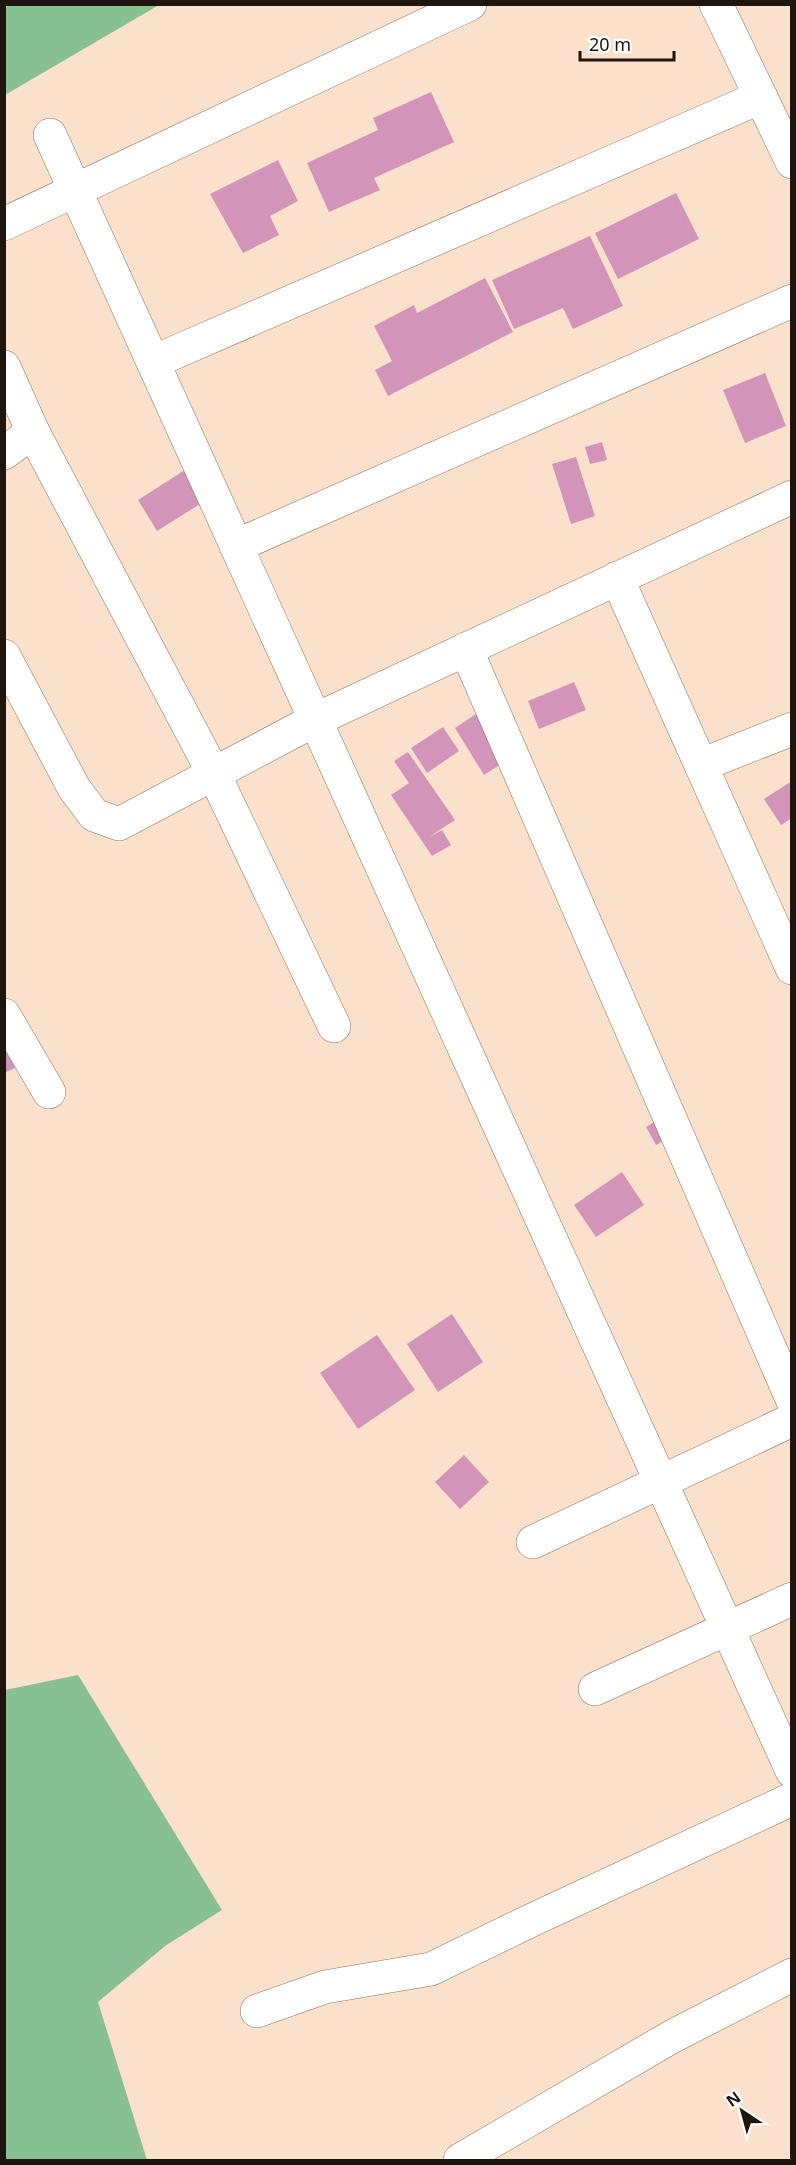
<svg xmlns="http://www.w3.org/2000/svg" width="796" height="2165" font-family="'Noto Sans',sans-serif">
<rect width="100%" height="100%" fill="#fbe1cc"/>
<!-- forest -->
<g fill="#87c192">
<path d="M5,4H159V5L5,95Z"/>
<path d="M78,1675L222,1910L165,1946L98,2002L147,2160H5V1690Z"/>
</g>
<!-- building -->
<g fill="#d394ba">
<path d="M431,92L454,142L374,178L380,190L329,212L307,163L378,130L373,118Z"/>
<path d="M278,160L298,201L270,216L279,235L243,253L210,194Z"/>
<path d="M676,193L699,239L618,279L595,233Z"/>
<path d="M590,236L623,306L573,329L563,308L514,329L492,280Z"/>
<path d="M485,278L513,332L388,396L375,370L392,361L374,326L414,305L417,313Z"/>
<path d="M765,373L786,426L745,443L723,390Z"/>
<path d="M602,442L607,460L590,464L585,447Z"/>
<path d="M576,457L595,516L571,524L552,464Z"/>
<path d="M188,468L208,499L157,531L138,500Z"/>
<path d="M574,682L586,710L539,729L528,701Z"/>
<path d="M485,708L515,755L484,775L455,728Z"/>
<path d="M443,727L459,751L427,773L411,748Z"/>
<path d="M408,752L455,820L429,837L442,830L451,845L432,856L391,795L409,783L394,761Z"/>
<path d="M792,781V818L781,825L764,799Z"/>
<path d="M6,1050L15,1068L4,1073V1051Z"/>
<path d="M661,1118L671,1136L656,1145L646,1127Z"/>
<path d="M622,1172L644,1205L596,1237L574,1205Z"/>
<path d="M452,1314L483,1362L438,1392L407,1344Z"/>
<path d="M377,1335L415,1390L358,1429L320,1373Z"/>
<path d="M464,1455L489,1482L460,1509L435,1482Z"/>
</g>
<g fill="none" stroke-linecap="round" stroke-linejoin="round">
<defs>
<g id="minor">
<path d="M716,4L792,162"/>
<path d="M50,135L792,1771"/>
<path d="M4,224L470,4"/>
<path d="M153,362L761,97"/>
<path d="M4,367L33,432L214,774L334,1026"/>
<path d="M4,453L33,432"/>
<path d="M236,546L792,301"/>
<path d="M617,578L792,968"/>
<path d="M466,649L792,1399"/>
<path d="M4,656L74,788L94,815L119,824L315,720L792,497"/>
<path d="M701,765L792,729"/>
<path d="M4,1015L49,1092"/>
<path d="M533,1542L792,1420"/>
<path d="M595,1689L792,1599"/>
<path d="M257,2011L325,1987L431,1969L532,1920L792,1799"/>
<path d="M460,2160L673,2036L792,1975"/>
</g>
</defs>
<!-- minor casing -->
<use href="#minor" stroke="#87705d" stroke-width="34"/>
<!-- minor -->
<use href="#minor" stroke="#fff" stroke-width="33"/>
</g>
<!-- border -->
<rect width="796" height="2165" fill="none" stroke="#1e150e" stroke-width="12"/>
<!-- north arrow -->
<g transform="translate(742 2111) rotate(324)" stroke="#ffffff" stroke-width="4.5" paint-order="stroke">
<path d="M0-4.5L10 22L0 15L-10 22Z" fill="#1e150e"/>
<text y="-9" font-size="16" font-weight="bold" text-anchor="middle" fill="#1e150e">N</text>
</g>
<!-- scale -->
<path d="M580 51v9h94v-9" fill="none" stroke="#1e150e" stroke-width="3"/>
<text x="589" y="51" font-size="18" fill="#1e150e" stroke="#ffffff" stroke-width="4.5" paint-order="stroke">20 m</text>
</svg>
